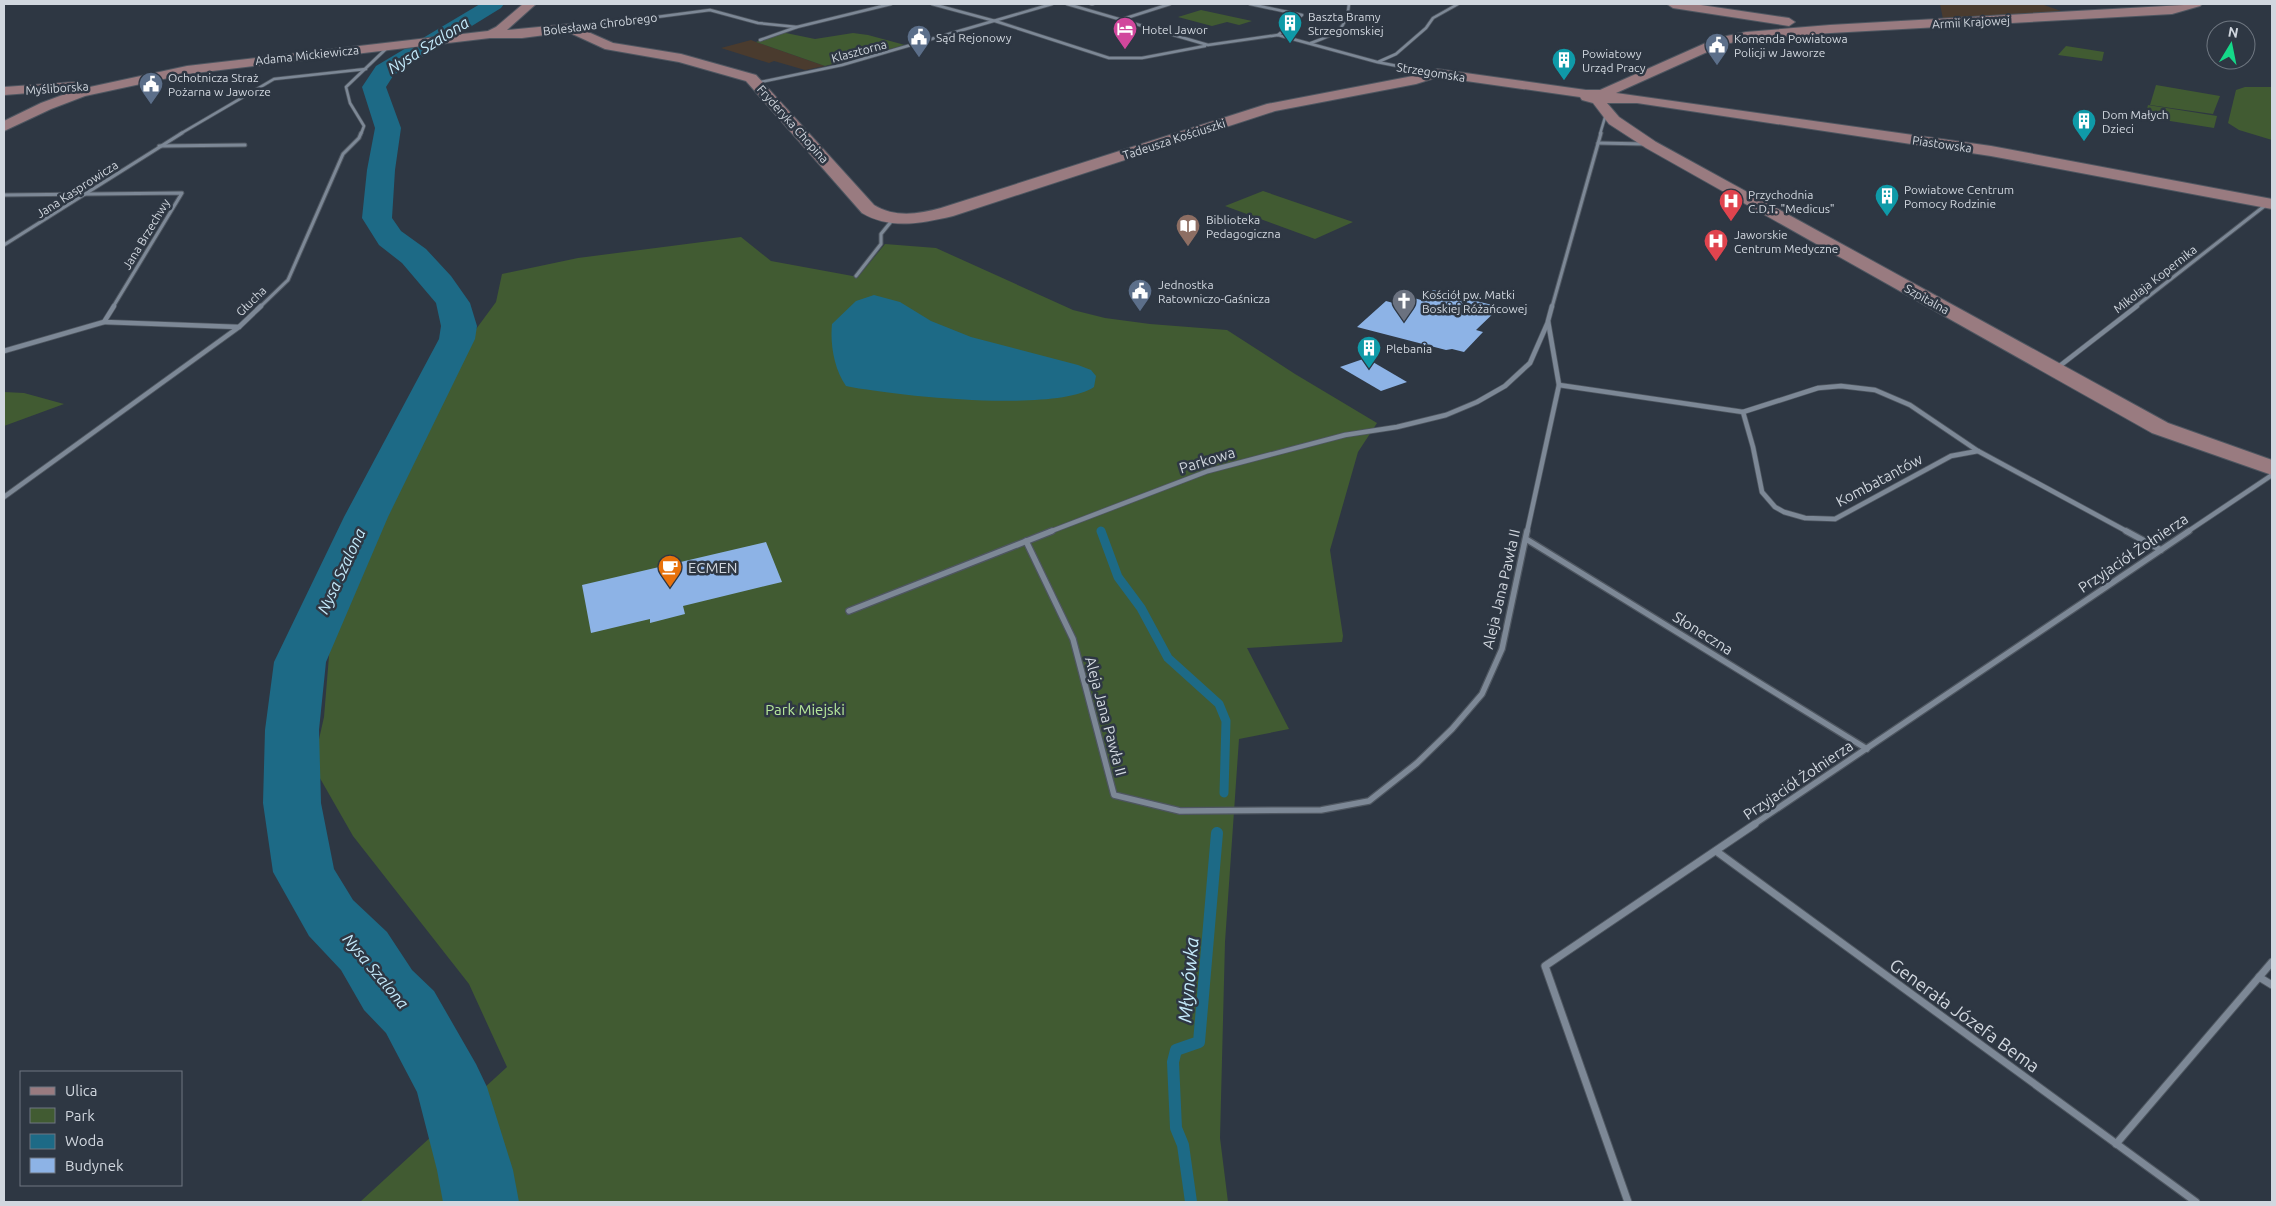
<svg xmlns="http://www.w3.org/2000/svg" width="2276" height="1206" font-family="Ubuntu,sans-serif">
<rect width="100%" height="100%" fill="#2e3743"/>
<!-- industrial -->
<g fill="#4a3b2e">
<path d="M1940,4H2041L2064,12L1943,19Z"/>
<path d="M751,40L756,42L825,66L805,70L774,61L769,63L721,48Z"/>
</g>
<!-- green -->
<g fill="#415b32">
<path d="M1201,10L1252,21L1239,25L1227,22L1212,26L1178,17Z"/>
<path d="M781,32L815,39L853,33L868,35L905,45L825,66L756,42Z"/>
<path d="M2066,46L2104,52L2102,61L2058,55Z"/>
<path d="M2156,85L2220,96L2213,114L2150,105Z"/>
<path d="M2245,87H2272V140L2239,130L2228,123L2236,90Z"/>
<path d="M2148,105L2217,116L2214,128L2145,117Z"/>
<path d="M1263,191L1353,222L1315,239L1225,206Z"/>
<path d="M741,237L771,261L858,277L885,244L936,248L1073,310L1105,318L1150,324L1227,330L1295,374L1377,423L1358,452L1330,550L1343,636L1342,642L1247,648L1289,729L1239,739L1225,942L1220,1138L1228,1202H360L507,1067L469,984L353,836L313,766L324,717L330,644L353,581L418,441L468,340L496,302L502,274L578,258Z"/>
<path d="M4,392L24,393L64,404L4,426Z"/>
</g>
<!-- water -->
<path fill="#1d6a86" d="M874,295L900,302L931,321L971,337L1078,365L1091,370L1096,376L1094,387C1055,413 895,396 846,386C834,369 830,344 832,324L856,301Z"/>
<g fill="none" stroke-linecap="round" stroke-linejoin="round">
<!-- stream-far1 -->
<path stroke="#1d6a86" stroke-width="9" d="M1101,531L1118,577L1141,608L1168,658L1219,704L1226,721L1224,793"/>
<!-- stream -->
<path stroke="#1d6a86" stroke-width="12" d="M1191,1202L1183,1145L1176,1128L1173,1062L1176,1050L1199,1042L1217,833"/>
<!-- river -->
<path fill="#1d6a86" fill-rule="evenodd" d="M480,4H504L501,8L402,69L393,76L386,87L401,128L395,170L392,218L401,231L426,249L451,276L470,303L477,326L475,339L388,517L326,662L319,730L321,803L334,869L353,900L387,932L412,970L434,991L476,1064L487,1087L513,1170L519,1202H443L437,1170L417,1092L386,1033L364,1010L341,970L309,936L273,872L263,803L265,730L274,662L344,517L439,339L441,326L436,303L402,263L379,245L362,218L367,170L375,128L362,87L376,66Z"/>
</g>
<!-- building -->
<g fill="#8db3e6">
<path d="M1433,290L1500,307L1476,330L1483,332L1464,352L1452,349L1446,350L1357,327L1386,301L1404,306L1414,298L1421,300Z"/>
<path d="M1366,358L1407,382L1381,391L1340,367Z"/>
<path d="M766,542L782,582L683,606L685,614L650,623V619L591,633L582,585Z"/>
</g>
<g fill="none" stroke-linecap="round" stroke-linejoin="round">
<defs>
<g id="street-far4">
<path d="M932,4L995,21L1109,58H1142L1205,46"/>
<path d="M1067,4L1208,45L1278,35L1377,62L1433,73"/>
<path d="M1091,4H1093"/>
<path d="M1250,4L1302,15L1278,35"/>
<path d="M1123,19L1170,4"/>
<path d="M573,28L710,10L758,23L797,27"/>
<path d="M760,40L797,27L891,4"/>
<path d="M1311,43C1334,35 1347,31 1349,4"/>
<path d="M1378,62L1396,54L1426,28L1433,18L1458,4"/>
<path d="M756,83L842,65L1052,4"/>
<path d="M180,134L274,79L366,69"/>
<path d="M361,134L364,126L350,103L346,87L388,47"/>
<path d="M1600,134L1606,114"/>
</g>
<g id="street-far3">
<path d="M1598,143L1645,144"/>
<path d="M159,146L245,145"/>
<path d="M4,195L182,193L113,307"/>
<path d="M4,245L182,133"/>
<path d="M856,276L881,244V234L894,218"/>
<path d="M260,307L288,280L343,154L359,138L361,133"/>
<path d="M1552,307L1601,133"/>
<path d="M2135,307L2267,204"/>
</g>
<g id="street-far2">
<path d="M114,306L104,322L239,327"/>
<path d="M4,351L104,322"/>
<path d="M2057,368L2137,306"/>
<path d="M1559,385L1743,412L1818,388L1841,386L1875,390L1910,405L1978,451L2128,532"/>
<path d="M1743,412L1753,447L1762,492L1775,507L1784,512L1805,518L1835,519L1951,456L1978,451"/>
<path d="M4,497L239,327L261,306"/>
<path d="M1049,532L1208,471L1345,435L1397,427L1446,415L1477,402L1505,386L1530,363L1548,322"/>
<path d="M1527,532L1559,385L1548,321L1552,306"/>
<path d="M2187,532L2272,475"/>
</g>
<g id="street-far1">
<path d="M2126,531L2161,550"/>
<path d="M1526,539L1867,749"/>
<path d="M1026,541L1073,639L1114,795L1180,811L1321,810L1369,801L1417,763L1452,729L1482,694L1502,649L1527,531"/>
<path d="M849,611L1052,531"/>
<path d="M1753,825L2189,531"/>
</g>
<g id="street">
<path d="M1716,851L2196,1202"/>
<path d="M2259,977L2272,985"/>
<path d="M2116,1144L2272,962"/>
<path d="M1628,1202L1545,966L1755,824"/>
</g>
<g id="secondary">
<path d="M523,4H536L507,30L570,24L613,43L681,54L756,75L874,205C895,218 919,214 941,208L1267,104L1413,76L1437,69L1586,90H1600L1717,38L1746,32L1830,25L2202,4L2200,6L2172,14L1830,33L1746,40L1725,44L1616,93L1991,146L2272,199V209L1991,156L1637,103H1607L1619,117L1656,142L2168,423L2272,460V475L2152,433L1646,148L1609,124L1593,103L1582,100L1580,97L1438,77L1416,84L1275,111L953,216C923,223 890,230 862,213L746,81L679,62L605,49L568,32L522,38H490L187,74L85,96L51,109L4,131V121L41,103L76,90L187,66L488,31L496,27Z"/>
<path d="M1667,4H1694L1789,18L1795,22L1789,26L1673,8Z"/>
<path d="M75,82L80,83L82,86L80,89L4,95V87Z"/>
</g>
</defs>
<!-- street-far4 casing -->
<use href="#street-far4" stroke="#4e5660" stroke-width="4"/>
<!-- street-far3 casing -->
<use href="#street-far3" stroke="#4e5660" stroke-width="5"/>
<!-- street-far2 casing -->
<use href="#street-far2" stroke="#4e5660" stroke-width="6"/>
<!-- street-far1 casing -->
<use href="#street-far1" stroke="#4e5660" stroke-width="8"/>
<!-- street casing -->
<use href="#street" stroke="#4e5660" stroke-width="9"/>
<!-- secondary casing -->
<use href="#secondary" stroke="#4e5660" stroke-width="2"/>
<!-- street-far4 -->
<use href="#street-far4" stroke="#7d8896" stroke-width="2.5"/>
<!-- street-far3 -->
<use href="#street-far3" stroke="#7d8896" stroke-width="3"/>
<!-- street-far2 -->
<use href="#street-far2" stroke="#7d8896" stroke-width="4.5"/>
<!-- street-far1 -->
<use href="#street-far1" stroke="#7d8896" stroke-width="5.5"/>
<!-- street -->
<use href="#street" stroke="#7d8896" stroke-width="7"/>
<!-- secondary -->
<use href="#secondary" fill="#997b80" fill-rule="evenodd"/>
</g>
<!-- icons -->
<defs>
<symbol id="building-pin" viewBox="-11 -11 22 30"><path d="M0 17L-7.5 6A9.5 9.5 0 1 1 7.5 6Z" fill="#0f9aa8" stroke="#2e3743"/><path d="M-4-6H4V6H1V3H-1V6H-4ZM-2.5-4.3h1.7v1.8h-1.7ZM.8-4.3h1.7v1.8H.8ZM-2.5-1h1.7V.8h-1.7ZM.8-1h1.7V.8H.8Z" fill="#fff"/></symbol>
<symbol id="hotel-pin" viewBox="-11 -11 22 30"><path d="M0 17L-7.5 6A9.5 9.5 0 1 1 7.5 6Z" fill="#d1479c" stroke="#2e3743"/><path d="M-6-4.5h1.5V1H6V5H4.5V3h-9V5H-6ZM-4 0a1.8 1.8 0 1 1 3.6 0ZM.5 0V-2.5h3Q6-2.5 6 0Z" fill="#fff"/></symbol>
<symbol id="civic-pin" viewBox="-11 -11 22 30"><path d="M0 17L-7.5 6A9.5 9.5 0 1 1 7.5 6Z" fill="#5c6f8a" stroke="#2e3743"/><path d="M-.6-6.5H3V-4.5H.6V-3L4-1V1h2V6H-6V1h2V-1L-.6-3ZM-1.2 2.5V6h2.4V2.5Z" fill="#fff"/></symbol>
<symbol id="hospital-pin" viewBox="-11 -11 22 30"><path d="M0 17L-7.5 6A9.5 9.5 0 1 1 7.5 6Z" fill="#e0444e" stroke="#2e3743"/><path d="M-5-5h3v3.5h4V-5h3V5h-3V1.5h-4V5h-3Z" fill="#fff"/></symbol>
<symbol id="library-pin" viewBox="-11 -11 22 30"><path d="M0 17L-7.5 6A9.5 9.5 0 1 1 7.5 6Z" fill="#8d6e63" stroke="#2e3743"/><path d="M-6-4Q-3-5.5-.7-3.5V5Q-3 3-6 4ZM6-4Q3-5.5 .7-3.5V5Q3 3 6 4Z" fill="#fff"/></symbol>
<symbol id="church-pin" viewBox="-11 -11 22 30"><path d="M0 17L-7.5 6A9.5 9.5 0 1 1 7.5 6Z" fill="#6b7280" stroke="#2e3743"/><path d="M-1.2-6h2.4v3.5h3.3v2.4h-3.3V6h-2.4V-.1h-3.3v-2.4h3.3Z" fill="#fff"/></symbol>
<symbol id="cafe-pin" viewBox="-11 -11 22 30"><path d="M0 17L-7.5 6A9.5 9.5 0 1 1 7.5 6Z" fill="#e8710a" stroke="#2e3743"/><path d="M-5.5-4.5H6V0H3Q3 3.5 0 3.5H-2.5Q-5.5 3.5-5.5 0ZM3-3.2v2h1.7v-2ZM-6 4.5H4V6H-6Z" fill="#fff"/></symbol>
</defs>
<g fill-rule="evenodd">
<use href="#building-pin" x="1276" y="9" width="28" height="38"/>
<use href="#hotel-pin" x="1111" y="15" width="28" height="38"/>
<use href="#civic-pin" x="905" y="23" width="28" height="38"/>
<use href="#civic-pin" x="1703" y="31" width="28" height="38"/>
<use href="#building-pin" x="1550" y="46" width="28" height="38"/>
<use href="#civic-pin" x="137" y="70" width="28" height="38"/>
<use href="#building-pin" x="2070" y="107" width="28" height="38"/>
<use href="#building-pin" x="1873" y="182" width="28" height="38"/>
<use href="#hospital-pin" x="1717" y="187" width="28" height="38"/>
<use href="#library-pin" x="1174" y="212" width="28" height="38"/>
<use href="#hospital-pin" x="1702" y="227" width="28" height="38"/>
<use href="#civic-pin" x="1126" y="277" width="28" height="38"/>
<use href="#church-pin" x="1390" y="287" width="28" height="38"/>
<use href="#building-pin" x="1355" y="334" width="28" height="38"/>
<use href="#cafe-pin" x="656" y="553" width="28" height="38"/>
</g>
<g text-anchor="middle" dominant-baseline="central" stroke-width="5" stroke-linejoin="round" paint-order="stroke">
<!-- far-poi labels -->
<g font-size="12" fill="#d1d7df" stroke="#2e3743" text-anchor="start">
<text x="1308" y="16">Baszta Bramy<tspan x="1308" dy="14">Strzegomskiej</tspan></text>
<text x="1142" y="29">Hotel Jawor</text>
<text x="936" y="37">Sąd Rejonowy</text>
<text x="1734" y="38">Komenda Powiatowa<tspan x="1734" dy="14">Policji w Jaworze</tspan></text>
<text x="1582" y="53">Powiatowy<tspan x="1582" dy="14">Urząd Pracy</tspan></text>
<text x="168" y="77">Ochotnicza Straż<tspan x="168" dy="14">Pożarna w Jaworze</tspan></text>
<text x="2102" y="114">Dom Małych<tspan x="2102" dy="14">Dzieci</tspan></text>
<text x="1904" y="189">Powiatowe Centrum<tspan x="1904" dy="14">Pomocy Rodzinie</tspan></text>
<text x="1748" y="194">Przychodnia<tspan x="1748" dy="14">C.D.T. "Medicus"</tspan></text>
<text x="1206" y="219">Biblioteka<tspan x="1206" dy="14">Pedagogiczna</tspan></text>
<text x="1734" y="234">Jaworskie<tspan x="1734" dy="14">Centrum Medyczne</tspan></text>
<text x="1158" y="284">Jednostka<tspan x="1158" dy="14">Ratowniczo-Gaśnicza</tspan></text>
<text x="1422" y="294">Kościół pw. Matki<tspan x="1422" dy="14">Boskiej Różańcowej</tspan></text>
<text x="1386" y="348">Plebania</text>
</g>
<!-- far-street labels -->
<g font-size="12" fill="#d1d7df" stroke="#2e3743">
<text transform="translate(1971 22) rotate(-3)">Armii Krajowej</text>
<text transform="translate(600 24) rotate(-7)">Bolesława Chrobrego</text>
<text transform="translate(859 51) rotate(-15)">Klasztorna</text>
<text transform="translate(307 55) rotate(-6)">Adama Mickiewicza</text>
<text transform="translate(1431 72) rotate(9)">Strzegomska</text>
<text transform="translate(57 88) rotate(-4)">Myśliborska</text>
<text transform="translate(793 124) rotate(48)">Fryderyka Chopina</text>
<text transform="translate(1174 139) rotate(-18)">Tadeusza Kościuszki</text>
<text transform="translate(1942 144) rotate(8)">Piastowska</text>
<text transform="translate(77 189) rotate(-33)">Jana Kasprowicza</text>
<text transform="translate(146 234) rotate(-59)">Jana Brzechwy</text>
<text transform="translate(2155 279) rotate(-38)">Mikołaja Kopernika</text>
<text transform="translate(1927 299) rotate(29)">Szpitalna</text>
<text transform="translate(251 301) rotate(-44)">Głucha</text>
</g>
<!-- street labels -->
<g font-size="15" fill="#d1d7df" stroke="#2e3743">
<text transform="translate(1207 460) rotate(-17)">Parkowa</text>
<text transform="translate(1879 480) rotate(-28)">Kombatantów</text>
<text transform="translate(2133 553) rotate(-34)">Przyjaciół Żołnierza</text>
<text transform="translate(1501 589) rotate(-77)">Aleja Jana Pawła II</text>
<text transform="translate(1703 633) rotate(32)">Słoneczna</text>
<text transform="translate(1106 716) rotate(75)">Aleja Jana Pawła II</text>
<text transform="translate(1798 780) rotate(-34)">Przyjaciół Żołnierza</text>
</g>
<!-- poi labels -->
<g font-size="15" fill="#d1d7df" stroke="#2e3743" text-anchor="start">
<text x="688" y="567">ECMEN</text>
</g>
<!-- park labels -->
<g font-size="15" fill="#b6e89b" stroke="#2e3743">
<text x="805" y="709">Park Miejski</text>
</g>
<!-- water labels -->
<g font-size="16" font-style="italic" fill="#c4eafb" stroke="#2e3743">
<text transform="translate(428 45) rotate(-32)">Nysa Szalona</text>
<text transform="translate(341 571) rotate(-65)">Nysa Szalona</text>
<text transform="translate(376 971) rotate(50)">Nysa Szalona</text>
</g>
<!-- near-street labels -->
<g font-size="18" fill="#d1d7df" stroke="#2e3743">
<text transform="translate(1965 1015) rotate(36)">Generała Józefa Bema</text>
</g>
<!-- near-water labels -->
<g font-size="19" font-style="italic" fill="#c4eafb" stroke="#2e3743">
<text transform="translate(1188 980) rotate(-85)">Młynówka</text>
</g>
</g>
<!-- border -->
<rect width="2276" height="1206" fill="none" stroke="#d1d7df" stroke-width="10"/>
<!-- legend -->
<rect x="20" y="1071" width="162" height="115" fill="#2e3743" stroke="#6f7781"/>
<rect x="30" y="1087" width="25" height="8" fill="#997b80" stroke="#6f7781"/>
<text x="65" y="1096" font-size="15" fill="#d1d7df">Ulica</text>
<rect x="30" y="1108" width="25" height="15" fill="#415b32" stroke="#6f7781"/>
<text x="65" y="1121" font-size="15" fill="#d1d7df">Park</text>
<rect x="30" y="1134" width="25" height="15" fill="#1d6a86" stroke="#6f7781"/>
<text x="65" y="1146" font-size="15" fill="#d1d7df">Woda</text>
<rect x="30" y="1158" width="25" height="15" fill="#8db3e6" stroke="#6f7781"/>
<text x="65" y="1171" font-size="15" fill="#d1d7df">Budynek</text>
<!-- north arrow -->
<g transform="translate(2231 45) rotate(10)"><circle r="24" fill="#2e3743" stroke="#6f7781"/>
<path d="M0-4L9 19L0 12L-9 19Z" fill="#15d989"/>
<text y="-8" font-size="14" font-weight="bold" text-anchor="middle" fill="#d1d7df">N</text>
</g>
</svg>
